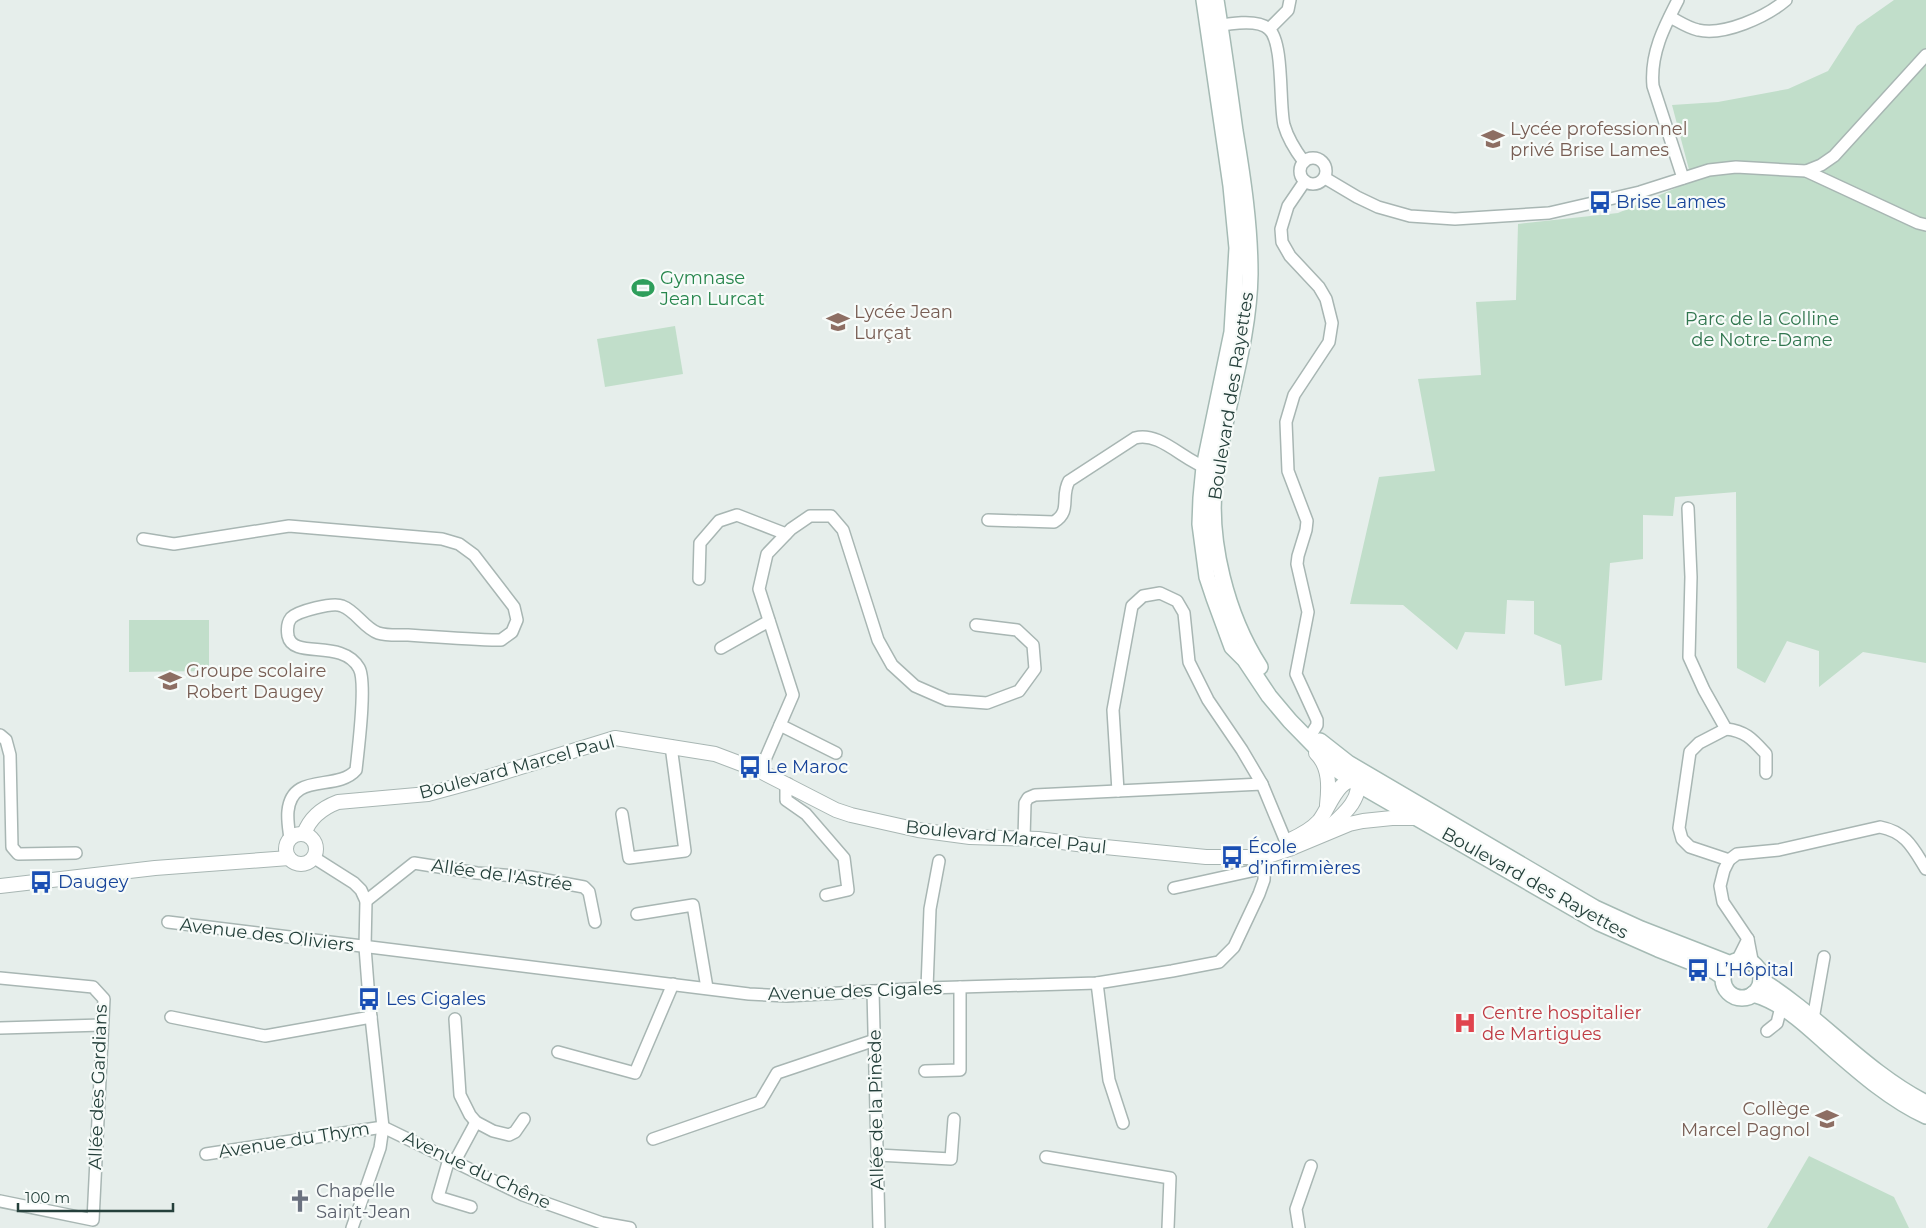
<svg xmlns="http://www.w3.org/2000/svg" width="1926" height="1228" font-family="Montserrat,sans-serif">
<rect width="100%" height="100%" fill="#e6eeeb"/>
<!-- green -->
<g fill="#c1deca">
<path d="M1894,0H1926V663L1863,652L1819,687V651L1787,641L1765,683L1737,668L1736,492L1675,497L1673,516L1643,515V559L1610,563L1602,680L1565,686L1561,645L1534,634V601L1507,600L1505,634L1465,632L1457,650L1403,605L1350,604L1379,477L1435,471L1418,379L1481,375L1476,302L1516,300L1518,224L1618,213L1692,181L1672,105L1718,102L1788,89L1828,71L1857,26Z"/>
<path d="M675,326L683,374L605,387L597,339Z"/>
<path d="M129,620H209V671L129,672Z"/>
<path d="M1809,1156L1894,1197L1909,1228H1767Z"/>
</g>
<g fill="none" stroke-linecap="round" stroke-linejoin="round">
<defs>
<g id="minor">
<path d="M1678,0C1664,27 1650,54 1653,86L1683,178"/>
<path d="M1670,17C1678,21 1688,28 1698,30C1724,36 1766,17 1786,0"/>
<path d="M1212,27C1227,24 1257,18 1269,29C1284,43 1279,104 1284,125C1288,139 1295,150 1304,162"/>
<path d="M1269,29L1288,10L1290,0"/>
<circle cx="1313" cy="171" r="13"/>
<path d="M1806,171L1821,165L1834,156L1926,55"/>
<path d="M1325,178L1357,197L1378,207L1410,216L1455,219L1549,213L1640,192L1709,170L1736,167L1806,171L1918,223L1926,225"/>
<path d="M1305,181L1288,206L1281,229L1282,242L1290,256L1319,287L1326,299L1332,323L1329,342L1294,395L1286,422L1288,471L1307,521L1306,530L1298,556L1297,564L1308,612L1296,674L1317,720V725L1312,733"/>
<path d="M1688,508L1691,577L1689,657L1704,690L1726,729L1699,743L1690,752L1679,828L1682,839L1690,847L1729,860"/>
<path d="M988,520L1054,522C1072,511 1060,497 1069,481L1135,438C1161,431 1184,462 1210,469"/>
<path d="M143,539L174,544L289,526L442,539L459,544L474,555L514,607L517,620L512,632L501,640H492C464,639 436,637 408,635C399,635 387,636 378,633C364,628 356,611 342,606C333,602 298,611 291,618C287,623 287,630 288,636C293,660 342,638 359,668C367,682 358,751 356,770C337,792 292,771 288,811C287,820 289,830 290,839"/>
<path d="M699,579L700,543L719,521L737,515L786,534"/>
<path d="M721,648L769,621"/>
<path d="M780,725L836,753"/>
<path d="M1726,729C1746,731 1753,740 1766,754V773"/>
<path d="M0,735L6,740L10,755L12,847L18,854L76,853"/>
<path d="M760,771L793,695L759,589L767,554L791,529L810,516H831L843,530L878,640L892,665L915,686L947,700L987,703L1019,691L1035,669L1033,645L1017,630L976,625"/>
<path d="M788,784L786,790V800L806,814L844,858L848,890L826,895"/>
<path d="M1118,791L1113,710L1132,606L1143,596L1160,593L1177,601L1184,613L1189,662L1208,700L1242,750L1262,784L1289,849"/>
<path d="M622,814L629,858L685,851L671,746"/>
<path d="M1024,838L1025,803L1028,798L1035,795L1262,784"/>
<path d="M313,857L354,883L361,890L366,901L365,947L369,999L383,1127L380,1148L352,1228"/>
<path d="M1174,888L1265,868"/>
<path d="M366,901L414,863L477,873L530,877L584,887L589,892L595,922"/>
<path d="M637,914L693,905L707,988"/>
<path d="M168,922L749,994L787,996L927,988L1097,983L1172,971L1219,962L1234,947L1259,894L1264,880L1265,848"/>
<path d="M1737,961L1748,939"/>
<path d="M1753,965L1748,939L1723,902L1720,886L1724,870L1729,860L1737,854L1779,850L1880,827C1906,832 1913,848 1926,869"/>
<path d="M0,978L93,987L104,999L93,1220L0,1201"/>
<path d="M1097,983L1109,1080L1123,1123"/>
<path d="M927,988L930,909L939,861"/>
<path d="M873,991L879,1228"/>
<path d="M171,1017L265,1036L371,1017"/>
<path d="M455,1019L460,1095L470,1115L476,1122L493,1131L509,1135L515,1132L524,1119"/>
<path d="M1812,1025L1824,957"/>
<path d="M0,1028L102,1025"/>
<path d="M1767,1031L1777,1023L1781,1007"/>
<path d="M558,1052L635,1073L673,984"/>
<path d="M925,1071L960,1070V987"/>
<path d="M653,1139L760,1102L777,1073L875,1040"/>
<path d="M206,1154L383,1127L523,1195L602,1223L630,1228"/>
<path d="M878,1155L951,1159L954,1119"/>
<path d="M1046,1157L1170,1178L1168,1228"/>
<path d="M449,1159L438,1197L471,1207"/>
<path d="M455,1161L476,1122"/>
<path d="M1299,1228L1296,1209L1311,1166"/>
</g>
<g id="tertiary">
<path d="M1316,753C1330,767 1329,787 1327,805"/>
<path d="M1326,830C1343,815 1364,799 1357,774"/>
<path d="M304,834C310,817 322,808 338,802L428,794L472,782L615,738L715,754L760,771L836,810L851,815L918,830L970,837L1038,839L1085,845L1206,857H1265L1289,849L1349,824L1363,821L1392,818H1418"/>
<circle cx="301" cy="849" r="15"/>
<path d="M1290,840C1301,835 1311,830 1319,821C1330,807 1338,775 1361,780"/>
<path d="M0,886L155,868L289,858"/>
</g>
<g id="secondary">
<path d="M1204,0L1231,186L1237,248L1232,332L1204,467L1201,498L1200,524L1207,577L1214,598L1232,647L1245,660L1269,696L1290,721L1339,771L1351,780L1599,923L1658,949L1714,971L1723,977"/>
<path d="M1216,0C1223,44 1229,87 1235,131C1243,179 1250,226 1250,274C1249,344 1224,410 1215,479C1207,540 1227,616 1260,667"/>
<path d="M1320,741L1348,763L1595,908L1641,929L1731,964"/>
<circle cx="1742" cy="979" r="19"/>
<path d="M1761,980C1819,1016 1865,1072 1926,1103"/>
<path d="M1753,994C1782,1002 1805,1024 1826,1043C1857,1070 1889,1099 1926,1116"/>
</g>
</defs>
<!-- minor casing -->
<use href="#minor" stroke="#a8b6b3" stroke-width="14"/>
<!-- tertiary casing -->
<use href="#tertiary" stroke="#a8b6b3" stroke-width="16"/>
<!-- secondary casing -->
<use href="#secondary" stroke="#a5bab4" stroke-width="18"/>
<!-- minor -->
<use href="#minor" stroke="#fff" stroke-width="11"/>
<!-- tertiary -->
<use href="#tertiary" stroke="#fff" stroke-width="14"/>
<!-- secondary -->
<use href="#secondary" stroke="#fff" stroke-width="15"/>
</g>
<!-- icons -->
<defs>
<symbol id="school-bare" viewBox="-9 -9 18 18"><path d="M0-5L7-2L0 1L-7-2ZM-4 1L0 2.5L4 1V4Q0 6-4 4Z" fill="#8d6e63" stroke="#f7fbf9" stroke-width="2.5" paint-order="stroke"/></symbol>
<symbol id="bus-bare" viewBox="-9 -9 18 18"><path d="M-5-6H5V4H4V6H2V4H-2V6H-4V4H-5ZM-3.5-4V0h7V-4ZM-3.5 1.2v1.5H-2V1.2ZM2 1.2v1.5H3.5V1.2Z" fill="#1a4fb4" stroke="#f7fbf9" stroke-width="2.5" paint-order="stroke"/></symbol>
<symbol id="stadium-bare" viewBox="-9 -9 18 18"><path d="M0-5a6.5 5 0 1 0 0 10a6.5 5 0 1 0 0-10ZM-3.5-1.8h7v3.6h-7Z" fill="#2e9e5b" stroke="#f7fbf9" stroke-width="2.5" paint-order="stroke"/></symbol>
<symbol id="hospital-bare" viewBox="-9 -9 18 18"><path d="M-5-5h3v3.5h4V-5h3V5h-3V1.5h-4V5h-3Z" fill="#e0444e" stroke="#f7fbf9" stroke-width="2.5" paint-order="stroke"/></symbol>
<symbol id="church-bare" viewBox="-9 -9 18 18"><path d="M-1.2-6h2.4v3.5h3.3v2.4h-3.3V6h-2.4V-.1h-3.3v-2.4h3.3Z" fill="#6b7280" stroke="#f7fbf9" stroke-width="2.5" paint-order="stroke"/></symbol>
</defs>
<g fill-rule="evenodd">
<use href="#school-bare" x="1477" y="123" width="32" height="32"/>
<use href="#bus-bare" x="1584" y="186" width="32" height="32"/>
<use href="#stadium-bare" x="627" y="272" width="32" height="32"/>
<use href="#school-bare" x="822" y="306" width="32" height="32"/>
<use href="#school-bare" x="154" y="665" width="32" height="32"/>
<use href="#bus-bare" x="734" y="751" width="32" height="32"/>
<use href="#bus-bare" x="1216" y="841" width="32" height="32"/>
<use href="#bus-bare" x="25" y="866" width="32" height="32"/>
<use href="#bus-bare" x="1682" y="954" width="32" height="32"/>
<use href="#bus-bare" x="353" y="983" width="32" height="32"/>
<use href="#hospital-bare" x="1449" y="1007" width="32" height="32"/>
<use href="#school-bare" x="1811" y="1103" width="32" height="32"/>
<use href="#church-bare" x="284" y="1185" width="32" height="32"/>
</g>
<g text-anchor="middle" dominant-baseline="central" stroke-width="4.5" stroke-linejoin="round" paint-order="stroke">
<!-- education labels -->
<g font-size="18" fill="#785e54" stroke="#f7fbf9" text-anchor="start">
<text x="1510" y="129">Lycée professionnel<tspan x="1510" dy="21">privé Brise Lames</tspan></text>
<text x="854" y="312">Lycée Jean<tspan x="854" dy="21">Lurçat</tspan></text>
<text x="186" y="671">Groupe scolaire<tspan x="186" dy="21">Robert Daugey</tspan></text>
<text x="1810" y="1109" text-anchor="end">Collège<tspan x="1810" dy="21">Marcel Pagnol</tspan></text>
</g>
<!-- transit labels -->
<g font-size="18" fill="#164399" stroke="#f7fbf9" text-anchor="start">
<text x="1616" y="202">Brise Lames</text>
<text x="766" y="767">Le Maroc</text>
<text x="1248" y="847">École<tspan x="1248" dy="21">d’infirmières</tspan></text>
<text x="58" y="882">Daugey</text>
<text x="1715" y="970">L’Hôpital</text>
<text x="386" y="999">Les Cigales</text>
</g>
<!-- leisure labels -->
<g font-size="18" fill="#27864d" stroke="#f7fbf9" text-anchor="start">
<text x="660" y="278">Gymnase<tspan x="660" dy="21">Jean Lurcat</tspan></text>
</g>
<!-- park labels -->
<g font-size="18" fill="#31764f" stroke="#f7fbf9">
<text x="1762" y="319">Parc de la Colline<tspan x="1762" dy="21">de Notre-Dame</tspan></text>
</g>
<!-- street labels -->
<g font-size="18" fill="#25403b" stroke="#f7fbf9">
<text transform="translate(1231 396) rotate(-81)">Boulevard des Rayettes</text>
<text transform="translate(517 767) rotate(-15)">Boulevard Marcel Paul</text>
<text transform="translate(1006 837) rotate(6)">Boulevard Marcel Paul</text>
<text transform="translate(502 875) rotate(8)">Allée de l'Astrée</text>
<text transform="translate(1535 883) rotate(29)">Boulevard des Rayettes</text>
<text transform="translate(267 935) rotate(7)">Avenue des Oliviers</text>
<text transform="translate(855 991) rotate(-2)">Avenue des Cigales</text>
<text transform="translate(98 1087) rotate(-88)">Allée des Gardians</text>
<text transform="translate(876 1110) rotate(-91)">Allée de la Pinède</text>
<text transform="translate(294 1140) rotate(-9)">Avenue du Thym</text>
<text transform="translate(477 1170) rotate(25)">Avenue du Chêne</text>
</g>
<!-- health labels -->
<g font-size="18" fill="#be3a42" stroke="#f7fbf9" text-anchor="start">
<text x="1482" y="1013">Centre hospitalier<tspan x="1482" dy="21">de Martigues</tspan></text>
</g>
<!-- worship labels -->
<g font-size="18" fill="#5b616d" stroke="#f7fbf9" text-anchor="start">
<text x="316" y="1191">Chapelle<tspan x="316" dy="21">Saint-Jean</tspan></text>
</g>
</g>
<!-- scale -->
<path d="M18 1203v8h155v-8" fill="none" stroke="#25403b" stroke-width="2.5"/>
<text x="25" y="1203" font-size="15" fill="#25403b" stroke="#f7fbf9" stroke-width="4" paint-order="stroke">100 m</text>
</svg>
